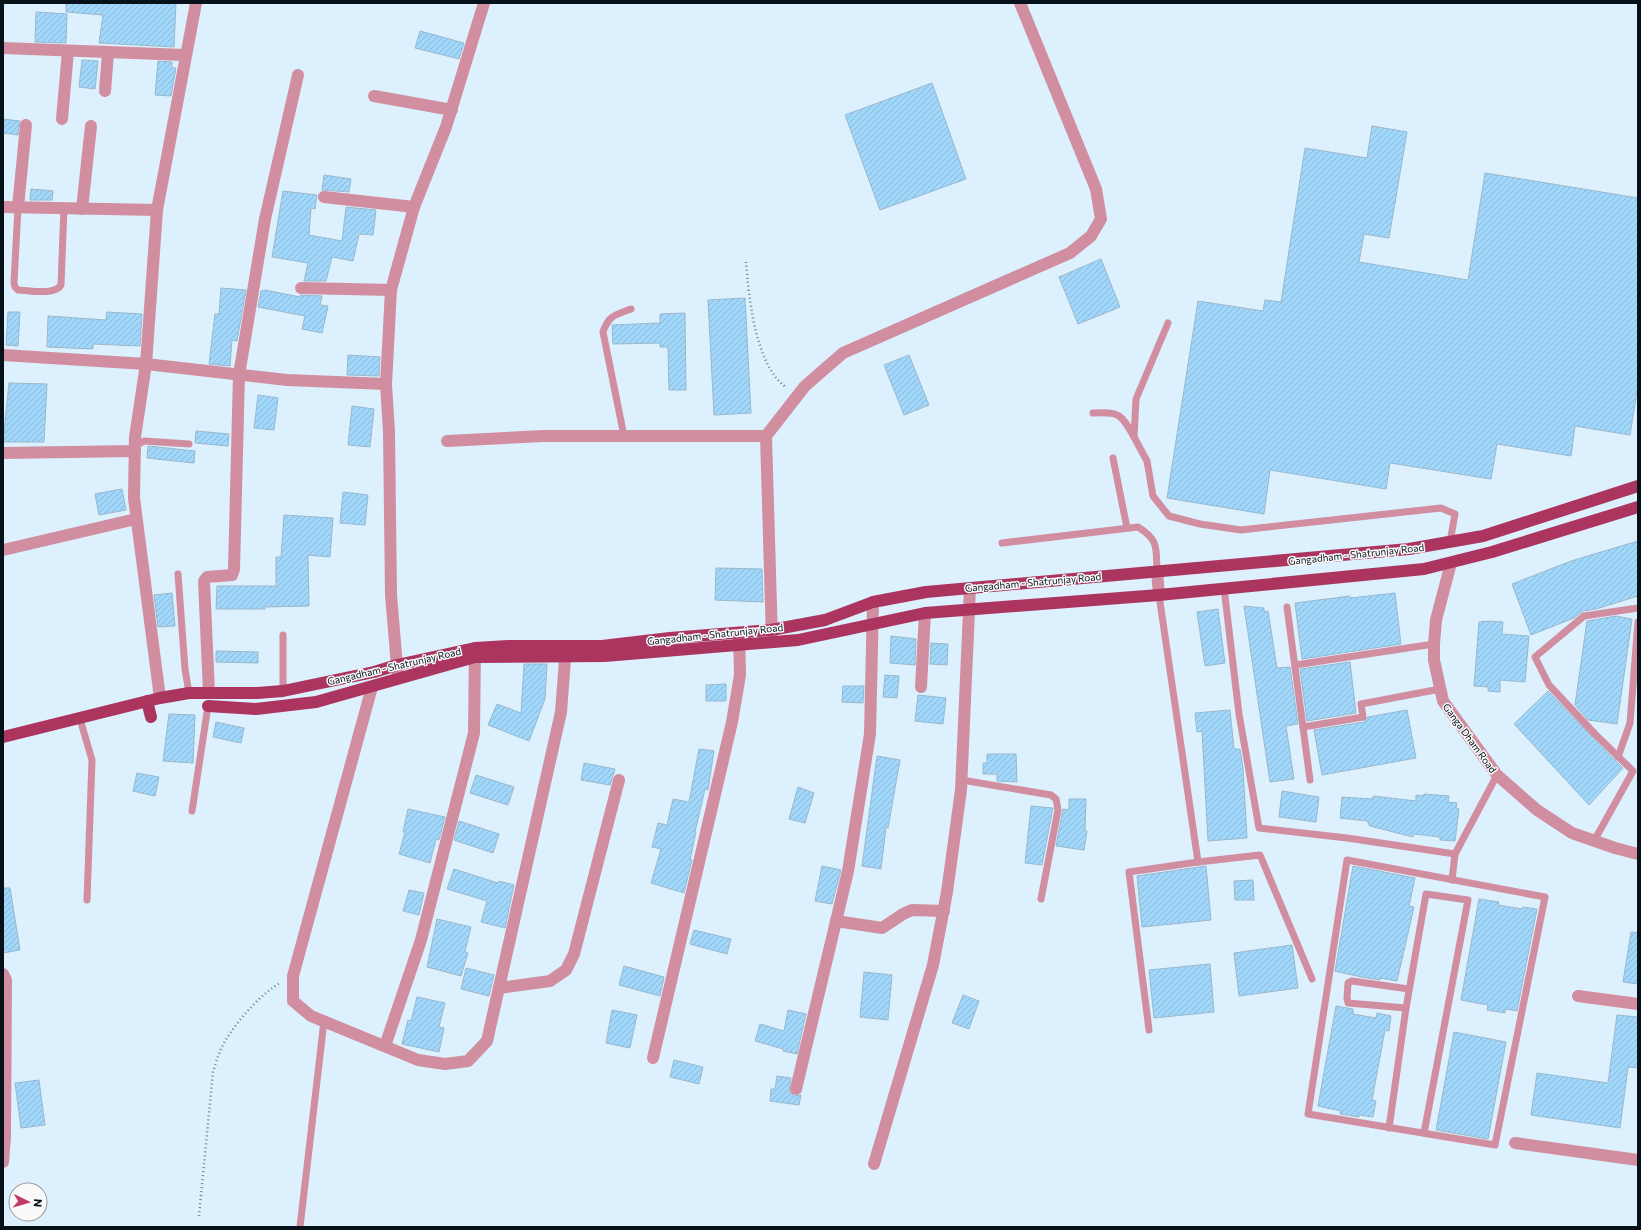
<svg xmlns="http://www.w3.org/2000/svg" width="1641" height="1230" font-family="Commissioner,sans-serif">
<defs>
<pattern id="building-hatch" width="6" height="6" patternUnits="userSpaceOnUse"><rect width="6" height="6" fill="#a1d7fb"/><path d="M-1 1l2-2M0 6l6-6M5 7l2-2" fill="none" stroke="#89b8d7"/></pattern>
</defs>
<rect width="100%" height="100%" fill="#ddf0fd"/>
<!-- building -->
<g fill="url(#building-hatch)" stroke="#9ab8cc">
<path d="M66,3H176L174,47L99,43L103,15L66,12Z"/>
<path d="M36,12L67,14L66,43L35,42Z"/>
<path d="M420,31L464,43L459,59L415,48Z"/>
<path d="M82,60L98,61L95,89L79,87Z"/>
<path d="M158,61L172,62V68H176L171,96L155,95Z"/>
<path d="M932,83L966,179L880,210L845,115Z"/>
<path d="M3,119L20,121L18,135L3,133Z"/>
<path d="M1372,126L1407,132L1389,238L1364,234L1359,262L1468,280L1485,173L1638,198V386L1630,435L1575,426L1571,456L1497,444L1491,479L1390,463L1386,489L1270,470L1264,514L1167,498L1198,301L1263,311L1265,300L1281,302L1305,148L1367,158Z"/>
<path d="M324,175L351,179L349,192L322,190Z"/>
<path d="M31,189L53,191L52,200H30Z"/>
<path d="M283,191L317,195L315,209L311,208L309,235L342,241L346,207L376,210L373,235L359,234L353,261L332,257L326,281H304L308,263L272,257Z"/>
<path d="M1101,259L1120,307L1078,324L1059,277Z"/>
<path d="M221,288L246,290L237,341L232,340L230,366L209,364L215,314H219Z"/>
<path d="M265,290L300,297V295L322,296L320,305L328,306L322,333L302,329L305,316L258,307L261,291Z"/>
<path d="M745,298L751,413L714,415L708,300Z"/>
<path d="M8,312H20L18,346L6,345Z"/>
<path d="M107,312L142,314L140,346L93,344V349L47,347L48,316L106,320Z"/>
<path d="M685,313L686,390H669L668,347H660V343L613,344L612,325L660,323V314Z"/>
<path d="M348,355L380,357L379,376L347,375Z"/>
<path d="M909,355L929,405L904,415L884,365Z"/>
<path d="M9,383L47,384L44,442H3Z"/>
<path d="M258,395L278,398L274,430L254,428Z"/>
<path d="M352,406L374,409L370,447L348,445Z"/>
<path d="M196,431L229,434L228,446L195,443Z"/>
<path d="M148,446L195,451L194,463L147,458Z"/>
<path d="M122,489L126,510L99,515L95,494Z"/>
<path d="M343,492L368,495L365,525L340,523Z"/>
<path d="M284,515L333,518L330,557L308,555L309,606L265,607V609H216L217,586H276V557H281Z"/>
<path d="M1638,541V596L1596,609L1583,611L1574,618L1531,635L1512,584L1571,561Z"/>
<path d="M716,568L762,569L763,602L715,600Z"/>
<path d="M172,593L175,626L158,627L154,595Z"/>
<path d="M1395,593L1401,644L1302,659L1295,603L1350,596V598Z"/>
<path d="M1244,606L1264,608V612L1268,611L1277,668L1290,667L1298,724L1286,726L1294,779L1270,782Z"/>
<path d="M1218,609L1225,663L1205,666L1197,612Z"/>
<path d="M1616,616L1632,619L1617,724L1588,720L1575,705L1587,621Z"/>
<path d="M1490,621L1503,622L1502,634L1529,636L1525,682L1500,680V692L1488,691V687L1474,686L1479,622Z"/>
<path d="M891,636L916,639L915,665L890,663Z"/>
<path d="M931,643L948,644L947,665L930,664Z"/>
<path d="M216,651L258,652V663L216,662Z"/>
<path d="M1350,662L1356,713L1307,721L1300,669Z"/>
<path d="M524,664H547L545,699L529,741L488,725L497,704L521,713Z"/>
<path d="M885,675L899,676L897,698L883,697Z"/>
<path d="M726,684V701H706V685Z"/>
<path d="M843,686H864L863,703L842,702Z"/>
<path d="M1548,691L1623,768L1589,805L1514,724Z"/>
<path d="M918,695L946,698L943,724L915,721Z"/>
<path d="M1230,710L1234,749H1240L1243,768L1247,838L1208,841L1202,731L1197,732L1195,713Z"/>
<path d="M1407,710L1416,758L1322,775L1314,730L1364,722L1368,717Z"/>
<path d="M169,714L195,715L193,763L163,761Z"/>
<path d="M216,722L244,728L241,743L213,737Z"/>
<path d="M699,749L714,751L708,790L705,789L695,832H696L690,860H692L684,893L651,883L661,849L652,847L658,823L667,825L673,799L689,802Z"/>
<path d="M987,754H1016L1017,782L997,781V774H983V763H987Z"/>
<path d="M877,756L900,760L888,828L886,827L881,869L862,866Z"/>
<path d="M584,763L615,769L610,785L581,780Z"/>
<path d="M137,773L159,777L155,796L133,791Z"/>
<path d="M476,775L514,787L508,805L470,793Z"/>
<path d="M798,787L814,793L805,823L789,819Z"/>
<path d="M1282,791L1319,797L1316,822L1279,817Z"/>
<path d="M1424,794L1449,796L1448,802L1457,803L1456,808L1459,809L1455,841L1440,840V837L1413,834V837L1370,826L1367,821L1340,818L1342,797L1373,799V796L1416,801V795L1423,796Z"/>
<path d="M1069,799H1086L1085,831H1087L1084,850L1056,846L1063,809L1069,810Z"/>
<path d="M1031,806L1053,808L1042,865L1025,863Z"/>
<path d="M408,809L445,817L439,840L436,839L430,863L399,854L405,832H403Z"/>
<path d="M459,821L499,834L493,853L454,840Z"/>
<path d="M822,866L841,870L832,904L815,901Z"/>
<path d="M1206,866L1211,920L1142,927L1137,876Z"/>
<path d="M1353,866L1415,878L1409,906L1414,907L1397,981L1380,978V980L1361,977L1335,971Z"/>
<path d="M454,869L498,883L499,881L514,885L505,928L481,922L487,901L447,889Z"/>
<path d="M1253,880L1254,900H1235L1234,881Z"/>
<path d="M3,888H10L20,950L3,953Z"/>
<path d="M409,890L424,893L419,915L403,911Z"/>
<path d="M1479,899L1499,902L1498,905L1522,909L1523,907L1537,909L1517,1011L1505,1009V1013L1487,1010L1488,1005L1461,1000Z"/>
<path d="M437,919L471,927L465,952L468,953L461,976L427,967Z"/>
<path d="M694,930L731,939L727,954L690,944Z"/>
<path d="M1631,932L1638,933V984L1623,982Z"/>
<path d="M1292,945L1298,988L1239,996L1234,953Z"/>
<path d="M1210,964L1214,1012L1154,1018L1149,970Z"/>
<path d="M624,966L664,977L660,996L619,985Z"/>
<path d="M466,968L494,975L489,996L461,989Z"/>
<path d="M864,972L892,975L888,1020L860,1017Z"/>
<path d="M963,995L979,1001L969,1029L952,1023Z"/>
<path d="M417,997L445,1003L439,1027L444,1028L439,1052L402,1044L408,1020L411,1021Z"/>
<path d="M1336,1006L1353,1009V1014L1376,1018L1377,1013L1391,1016L1389,1031L1385,1030L1372,1100L1376,1101L1373,1117L1359,1115V1117L1340,1114L1341,1111L1318,1106Z"/>
<path d="M612,1010L637,1015L630,1048L606,1043Z"/>
<path d="M788,1010L806,1014L797,1054L783,1051V1049L755,1041L760,1024L784,1031Z"/>
<path d="M1617,1015L1638,1017V1068L1628,1067L1620,1128L1531,1115L1537,1073L1608,1083Z"/>
<path d="M1454,1032L1506,1042L1488,1139L1436,1130Z"/>
<path d="M674,1060L703,1067L699,1084L670,1077Z"/>
<path d="M777,1076L791,1078L789,1091L794,1096L801,1095L799,1105L770,1101L771,1089H775Z"/>
<path d="M39,1080L45,1125L21,1128L15,1083Z"/>
</g>
<g fill="none" stroke-linecap="round" stroke-linejoin="round">
<!-- path -->
<g stroke="#72808a" stroke-width="2.5" stroke-dasharray="1 3" stroke-linecap="butt">
<path d="M746,262C749,298 755,366 787,388"/>
<path d="M199,1216L213,1072C217,1059 221,1046 229,1035C241,1017 261,994 280,983"/>
</g>
<!-- service -->
<g stroke="#d18ea0" stroke-width="7">
<path d="M18,207L14,283L15,287L18,290C29,290 55,296 61,285L64,208"/>
<path d="M1168,323L1136,399L1134,437L1147,461L1153,496L1169,516L1200,524L1241,530L1441,508L1455,514L1450,542"/>
<path d="M1093,413C1119,412 1121,413 1134,437"/>
<path d="M624,436L603,332C609,315 615,315 631,309"/>
<path d="M135,446L144,441L189,444"/>
<path d="M1113,458L1127,528"/>
<path d="M1002,543L1138,527C1159,540 1156,548 1157,571"/>
<path d="M178,574L185,669L189,693"/>
<path d="M1224,588L1239,714L1259,828L1347,838L1455,854"/>
<path d="M1159,595L1198,862"/>
<path d="M1287,607L1310,780"/>
<path d="M1295,665L1434,644"/>
<path d="M283,691V635"/>
<path d="M80,719L92,760L87,900"/>
<path d="M1303,727L1363,717L1361,704L1440,689"/>
<path d="M1618,757L1630,723L1638,622"/>
<path d="M962,780L1051,795L1056,799L1058,810L1041,899"/>
<path d="M192,811L208,706"/>
<path d="M1594,841L1633,771L1595,734L1549,685L1535,657L1584,616L1638,608"/>
<path d="M1347,860L1545,897L1495,1145L1308,1114Z"/>
<path d="M1452,880L1455,854L1497,775"/>
<path d="M1406,1008L1348,1003L1347,998L1348,983L1352,981L1409,989"/>
<path d="M1149,1030L1129,872L1198,862L1260,855L1312,979"/>
<path d="M1389,1128L1406,1008L1426,894L1468,900L1424,1133"/>
<path d="M300,1227L324,1021"/>
</g>
<!-- minor -->
<g stroke="#d18ea0" stroke-width="12">
<path d="M3,48L185,55"/>
<path d="M105,91L108,53"/>
<path d="M374,96L452,110"/>
<path d="M62,119L68,51"/>
<path d="M324,197L414,207"/>
<path d="M3,207L157,210"/>
<path d="M18,207L26,125"/>
<path d="M82,209L91,126"/>
<path d="M301,288L391,290"/>
<path d="M3,355L146,364L287,380L386,384"/>
<path d="M766,436L805,386L843,353L1070,253L1091,236L1101,219L1096,189L1020,3"/>
<path d="M447,441L543,436H766L772,640"/>
<path d="M3,453L135,451"/>
<path d="M3,550L136,519"/>
<path d="M1451,563L1436,620L1434,644V660L1443,701L1497,775L1537,810L1572,833L1615,848L1638,854"/>
<path d="M1157,571L1159,595"/>
<path d="M398,678L391,595L389,432L386,384L391,290L414,207L446,127L484,3"/>
<path d="M372,687L293,976V1001L311,1016L418,1060L445,1064L468,1061L487,1041L561,712L566,646"/>
<path d="M921,687L925,613"/>
<path d="M209,693L204,581L207,577L232,575L234,569L239,375L265,219L298,75"/>
<path d="M160,698L134,498L135,437L146,364L157,210L196,3"/>
<path d="M836,921L882,928L903,914L912,910L944,911"/>
<path d="M3,974L6,980L5,1137L3,1162"/>
<path d="M499,988L550,981L566,970L574,954L619,780"/>
<path d="M1578,996L1638,1004"/>
<path d="M385,1046L421,940L474,733L475,648"/>
<path d="M653,1058L732,722L740,675L739,633"/>
<path d="M796,1089L848,871L870,734L873,602"/>
<path d="M1515,1143L1638,1160"/>
<path d="M874,1164L933,965L947,892L961,790L970,588"/>
</g>
<!-- primary -->
<g stroke="#ac3560" stroke-width="12">
<path d="M147,701L151,717"/>
<path d="M208,706L256,709L316,702L475,657L605,656L798,640L925,613L1159,595L1424,569L1492,552L1638,507"/>
<path d="M3,737L160,698L189,693H257L283,691L374,672L397,665L475,648L508,646H602L670,638L771,630L825,620L873,602L926,592L1409,549L1483,536L1638,486"/>
</g>
</g>
<g text-anchor="middle" dominant-baseline="central" stroke-width="3" stroke-linejoin="round" paint-order="stroke">
<!-- street labels -->
<g font-size="10" fill="#071119" stroke="#fafafa">
<text transform="translate(1356 554) rotate(-6)">Gangadham - Shatrunjay Road</text>
<text transform="translate(1033 582) rotate(-5)">Gangadham - Shatrunjay Road</text>
<text transform="translate(715 634) rotate(-6)">Gangadham - Shatrunjay Road</text>
<text transform="translate(394 666) rotate(-13)">Gangadham - Shatrunjay Road</text>
<text transform="translate(1470 738) rotate(54)">Ganga Dham Road</text>
</g>
</g>
<!-- border -->
<rect width="1641" height="1230" fill="none" stroke="#071119" stroke-width="8"/>
<!-- north arrow -->
<g transform="translate(28 1202) rotate(95)"><circle r="19" fill="#fafafa" stroke="#999da0"/>
<path d="M0-3L7 15L0 10L-7 15Z" fill="#c3376b"/>
<text y="-6" font-size="11" font-weight="bold" text-anchor="middle" fill="#071119">N</text>
</g>
</svg>
